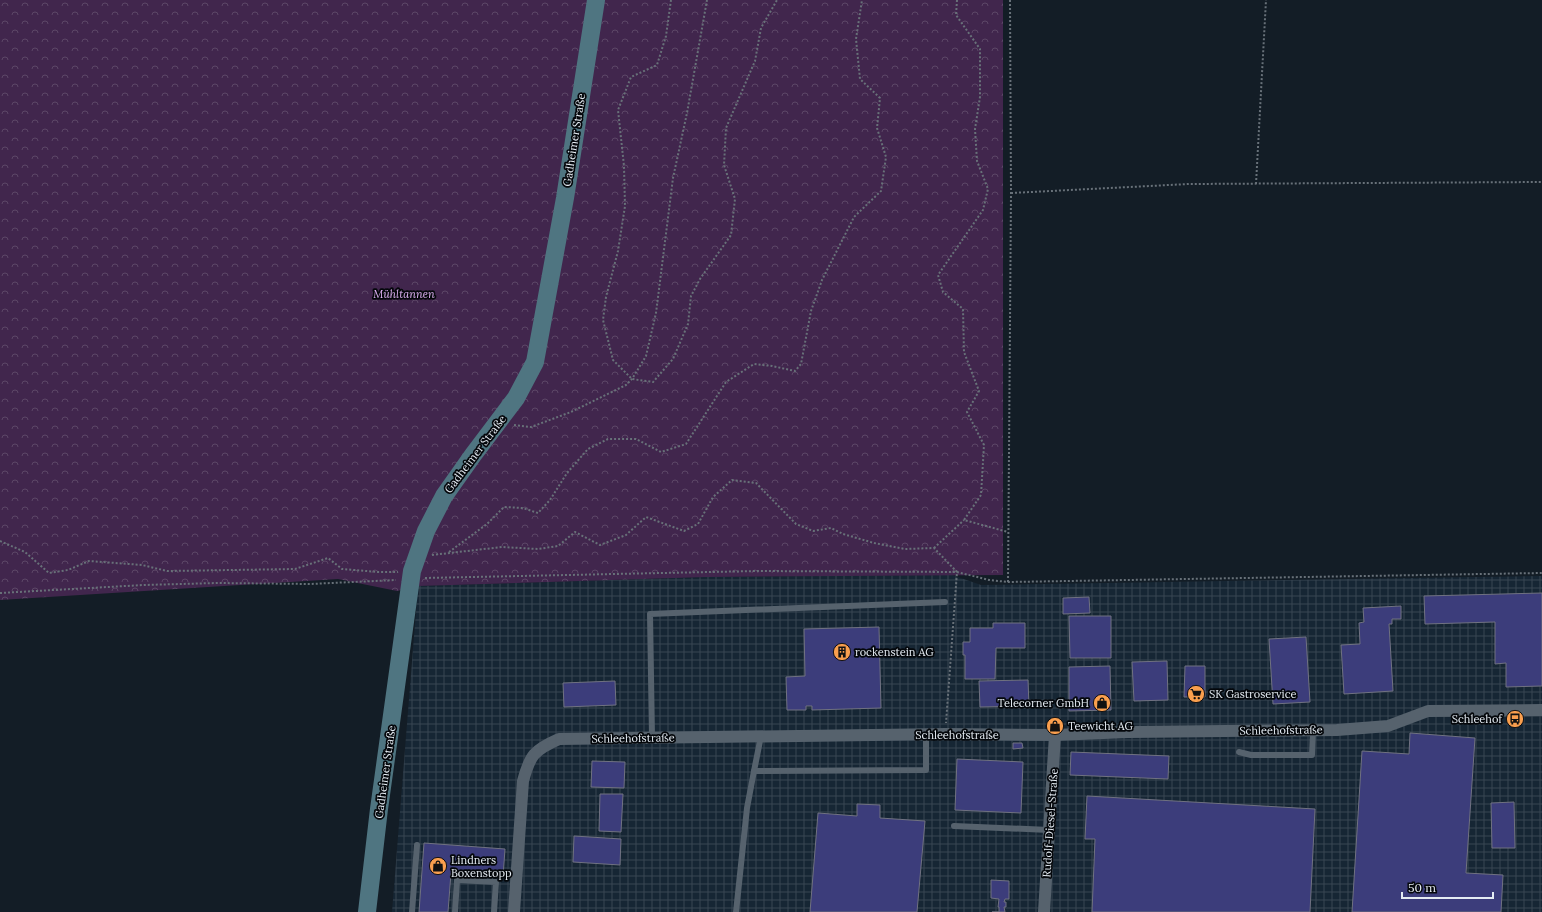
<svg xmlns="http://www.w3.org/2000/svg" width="1542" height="912" font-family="Lora,serif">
<defs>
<pattern id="industrial-grid" width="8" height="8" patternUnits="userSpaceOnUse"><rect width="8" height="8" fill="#162634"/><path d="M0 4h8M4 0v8" fill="none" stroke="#384652"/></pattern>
<pattern id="forest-crowns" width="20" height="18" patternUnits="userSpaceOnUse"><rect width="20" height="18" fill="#41264d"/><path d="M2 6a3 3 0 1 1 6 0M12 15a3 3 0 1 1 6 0" fill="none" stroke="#5c4667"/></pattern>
</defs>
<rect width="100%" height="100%" fill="#131d26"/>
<!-- industrial -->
<path fill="url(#industrial-grid)" d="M952,575L981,585L1542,576V912H392L418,586L706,577Z"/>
<!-- forest -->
<path fill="url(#forest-crowns)" d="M0,0H1003V575L706,577L418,586L397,591L338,579L0,600Z"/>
<!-- building -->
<g fill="#3c3d7b" stroke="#707281">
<path d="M1542,593V686L1506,687V663L1495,664V622L1425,624L1424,596Z"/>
<path d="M1089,597L1090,613L1063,614V598Z"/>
<path d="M1401,606V619H1392V624H1389L1393,691L1344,694L1341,645L1360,644L1359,623L1364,622L1363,608Z"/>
<path d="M1069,616H1111V658H1070Z"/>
<path d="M993,623H1025V648H996L995,679H965V655H963V642H970V628H993Z"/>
<path d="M879,627L881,708L812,710V706H806V710H787L786,677L805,676L804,629Z"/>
<path d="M1306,637L1310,702L1273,704L1269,639Z"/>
<path d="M1167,661L1168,700L1134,701L1132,662Z"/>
<path d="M1110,666L1111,710L1069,711V667Z"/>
<path d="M1185,666H1205V697H1184Z"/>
<path d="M1028,680L1029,706L980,707L979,681Z"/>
<path d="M615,681L616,705L564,707L563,683Z"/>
<path d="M1410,733L1475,738L1466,873L1503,875L1501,912H1352L1362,751L1409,754Z"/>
<path d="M1013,743H1022L1023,748L1013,749Z"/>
<path d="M1071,752L1169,756L1168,779L1070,775Z"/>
<path d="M957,759L1023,762L1021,813L955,810Z"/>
<path d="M592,761L625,762L624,788L591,787Z"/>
<path d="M600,794H623L621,832L599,831Z"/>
<path d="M1087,796L1315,809L1310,912H1092L1095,839H1085Z"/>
<path d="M1514,802L1515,848H1492L1491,803Z"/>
<path d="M857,804L880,805V818L925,821L917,912H810L818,813L857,816Z"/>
<path d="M574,836L621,839L620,865L573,862Z"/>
<path d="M424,843L505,849L503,877L451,873L448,912H419Z"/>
<path d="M991,880L1009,881V899H1005L1004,902H1006V907H1004L1005,912H992H999V907H998L999,899L991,898Z"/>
</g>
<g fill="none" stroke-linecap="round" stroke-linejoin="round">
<!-- path -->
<g stroke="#687179" stroke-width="2" stroke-dasharray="2 2" stroke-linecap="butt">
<path d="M671,0L666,36L657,65L631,77L618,110L624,166L625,206L618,251L606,297L603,320L613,360L632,379L653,382L673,359L688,324L691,296L700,279L731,235L735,199L724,165L726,128L755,61L761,28L777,0"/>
<path d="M957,0L956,15L980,49V97L975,129L977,161L988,189L983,210L938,275L943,292L963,309L964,352L979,391L967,412L984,445L981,495L964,520L1008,532"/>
<path d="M1256,184L1266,0"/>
<path d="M1011,193L1189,184L1542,182"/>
<path d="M514,425L531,427L571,412L626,385L632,379L646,356L656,313L673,178L687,113L707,0"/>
<path d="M0,541L25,552L49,573L68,570L89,561L142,565L167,571L295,569L328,558L342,569L378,572H398"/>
<path d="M934,548L964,520"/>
<path d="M449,552L487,524L504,507L523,508L538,513L550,500L567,473L588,449L608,439H636L661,452L686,444L726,382L754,364L772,366L795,371L801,364L811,311L822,280L854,217L881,191L886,157L877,128L880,98L860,79L856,39L862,0"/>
<path d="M432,555L502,547L538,549L558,546L575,532L600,545L626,535L646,517L684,531L698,524L713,497L732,480L756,483L796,524L813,531L831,528L843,534L874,543L905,549L934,548L957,572L946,723"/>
<path d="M425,578L757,571L957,572L989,580L1008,582L1542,573"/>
<path d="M1008,582L1011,193L1010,0"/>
<path d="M0,593L144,585L217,583L310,584L396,580"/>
</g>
<!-- lane -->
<g stroke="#56626d" stroke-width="6">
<path d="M761,736L754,771L926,770V735"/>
<path d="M652,737L650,614L945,602"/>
<path d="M1239,752L1251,755H1312L1313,730"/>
<path d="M954,826L1049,830"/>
<path d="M412,912L417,845"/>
<path d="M455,912L457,880L496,882L494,912"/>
<path d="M736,912L747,808L754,771"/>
</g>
<!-- street -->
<g stroke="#56626d" stroke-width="12">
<path d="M514,912L523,781C530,755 534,750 559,739L946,734L1055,735L1128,732L1337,730L1388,726L1428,711L1542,710"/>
<path d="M1044,912L1055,735"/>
</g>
<!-- secondary -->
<path stroke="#4f7581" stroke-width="18" d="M367,912L379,809L412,571L426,531L444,496L473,455L516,398L535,362L565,198L596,0"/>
</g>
<!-- icons -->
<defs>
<symbol id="building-disc" viewBox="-11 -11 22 22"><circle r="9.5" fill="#fa9f4e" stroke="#04070b"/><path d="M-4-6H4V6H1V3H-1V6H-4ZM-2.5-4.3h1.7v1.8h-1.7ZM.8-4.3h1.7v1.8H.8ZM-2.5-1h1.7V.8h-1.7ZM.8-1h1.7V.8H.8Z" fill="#111"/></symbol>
<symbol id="supermarket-disc" viewBox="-11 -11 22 22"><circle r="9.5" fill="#fa9f4e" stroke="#04070b"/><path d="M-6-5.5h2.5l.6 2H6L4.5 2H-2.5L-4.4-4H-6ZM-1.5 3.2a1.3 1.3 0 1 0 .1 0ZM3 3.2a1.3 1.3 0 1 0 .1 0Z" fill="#111"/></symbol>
<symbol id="shop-disc" viewBox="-11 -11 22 22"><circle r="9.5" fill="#fa9f4e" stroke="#04070b"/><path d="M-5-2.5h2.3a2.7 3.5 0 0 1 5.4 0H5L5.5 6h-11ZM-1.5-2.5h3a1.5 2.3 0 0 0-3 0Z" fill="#111"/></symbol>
<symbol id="bus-disc" viewBox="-11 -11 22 22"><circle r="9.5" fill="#fa9f4e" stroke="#04070b"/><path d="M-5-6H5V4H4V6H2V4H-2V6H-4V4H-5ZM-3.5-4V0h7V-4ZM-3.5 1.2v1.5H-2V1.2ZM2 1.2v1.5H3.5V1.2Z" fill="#111"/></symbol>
</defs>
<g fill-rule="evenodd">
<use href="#building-disc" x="832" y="642" width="20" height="20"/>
<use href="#supermarket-disc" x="1186" y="684" width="20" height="20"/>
<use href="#shop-disc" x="1092" y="693" width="20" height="20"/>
<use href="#bus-disc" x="1505" y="709" width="20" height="20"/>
<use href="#shop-disc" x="1045" y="716" width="20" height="20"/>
<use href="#shop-disc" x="428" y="856" width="20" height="20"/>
</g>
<g text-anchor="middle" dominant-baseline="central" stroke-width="3.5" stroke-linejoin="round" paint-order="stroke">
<!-- street labels -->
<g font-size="11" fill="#e5ecf3" stroke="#04070b">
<text transform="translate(574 140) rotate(-81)">Gadheimer Straße</text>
<text transform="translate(475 454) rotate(-53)">Gadheimer Straße</text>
<text transform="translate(1281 730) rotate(-1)">Schleehofstraße</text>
<text x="957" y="735">Schleehofstraße</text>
<text transform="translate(633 738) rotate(-1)">Schleehofstraße</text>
<text transform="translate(385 772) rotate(-82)">Gadheimer Straße</text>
<text transform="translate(1050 823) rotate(-86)">Rudolf-Diesel-Straße</text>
</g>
<!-- park labels -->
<g font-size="11" font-style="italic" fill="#e2b3f7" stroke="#04070b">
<text x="404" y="294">Mühltannen</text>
</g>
<!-- poi labels -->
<g font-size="11" fill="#e5ecf3" stroke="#04070b" text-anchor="start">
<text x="855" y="652">rockenstein AG</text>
<text x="1209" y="694">SK Gastroservice</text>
<text x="1089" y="703" text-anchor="end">Telecorner GmbH</text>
<text x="1502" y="719" text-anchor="end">Schleehof</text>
<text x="1068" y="726">Teewicht AG</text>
<text x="451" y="860">Lindners<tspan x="451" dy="13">Boxenstopp</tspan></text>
</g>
</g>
<!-- scale -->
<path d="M1402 892v6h91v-6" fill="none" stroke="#e5ecf3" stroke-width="2"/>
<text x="1408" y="892" font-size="12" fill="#e5ecf3" stroke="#04070b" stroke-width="3" paint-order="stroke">50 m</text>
</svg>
